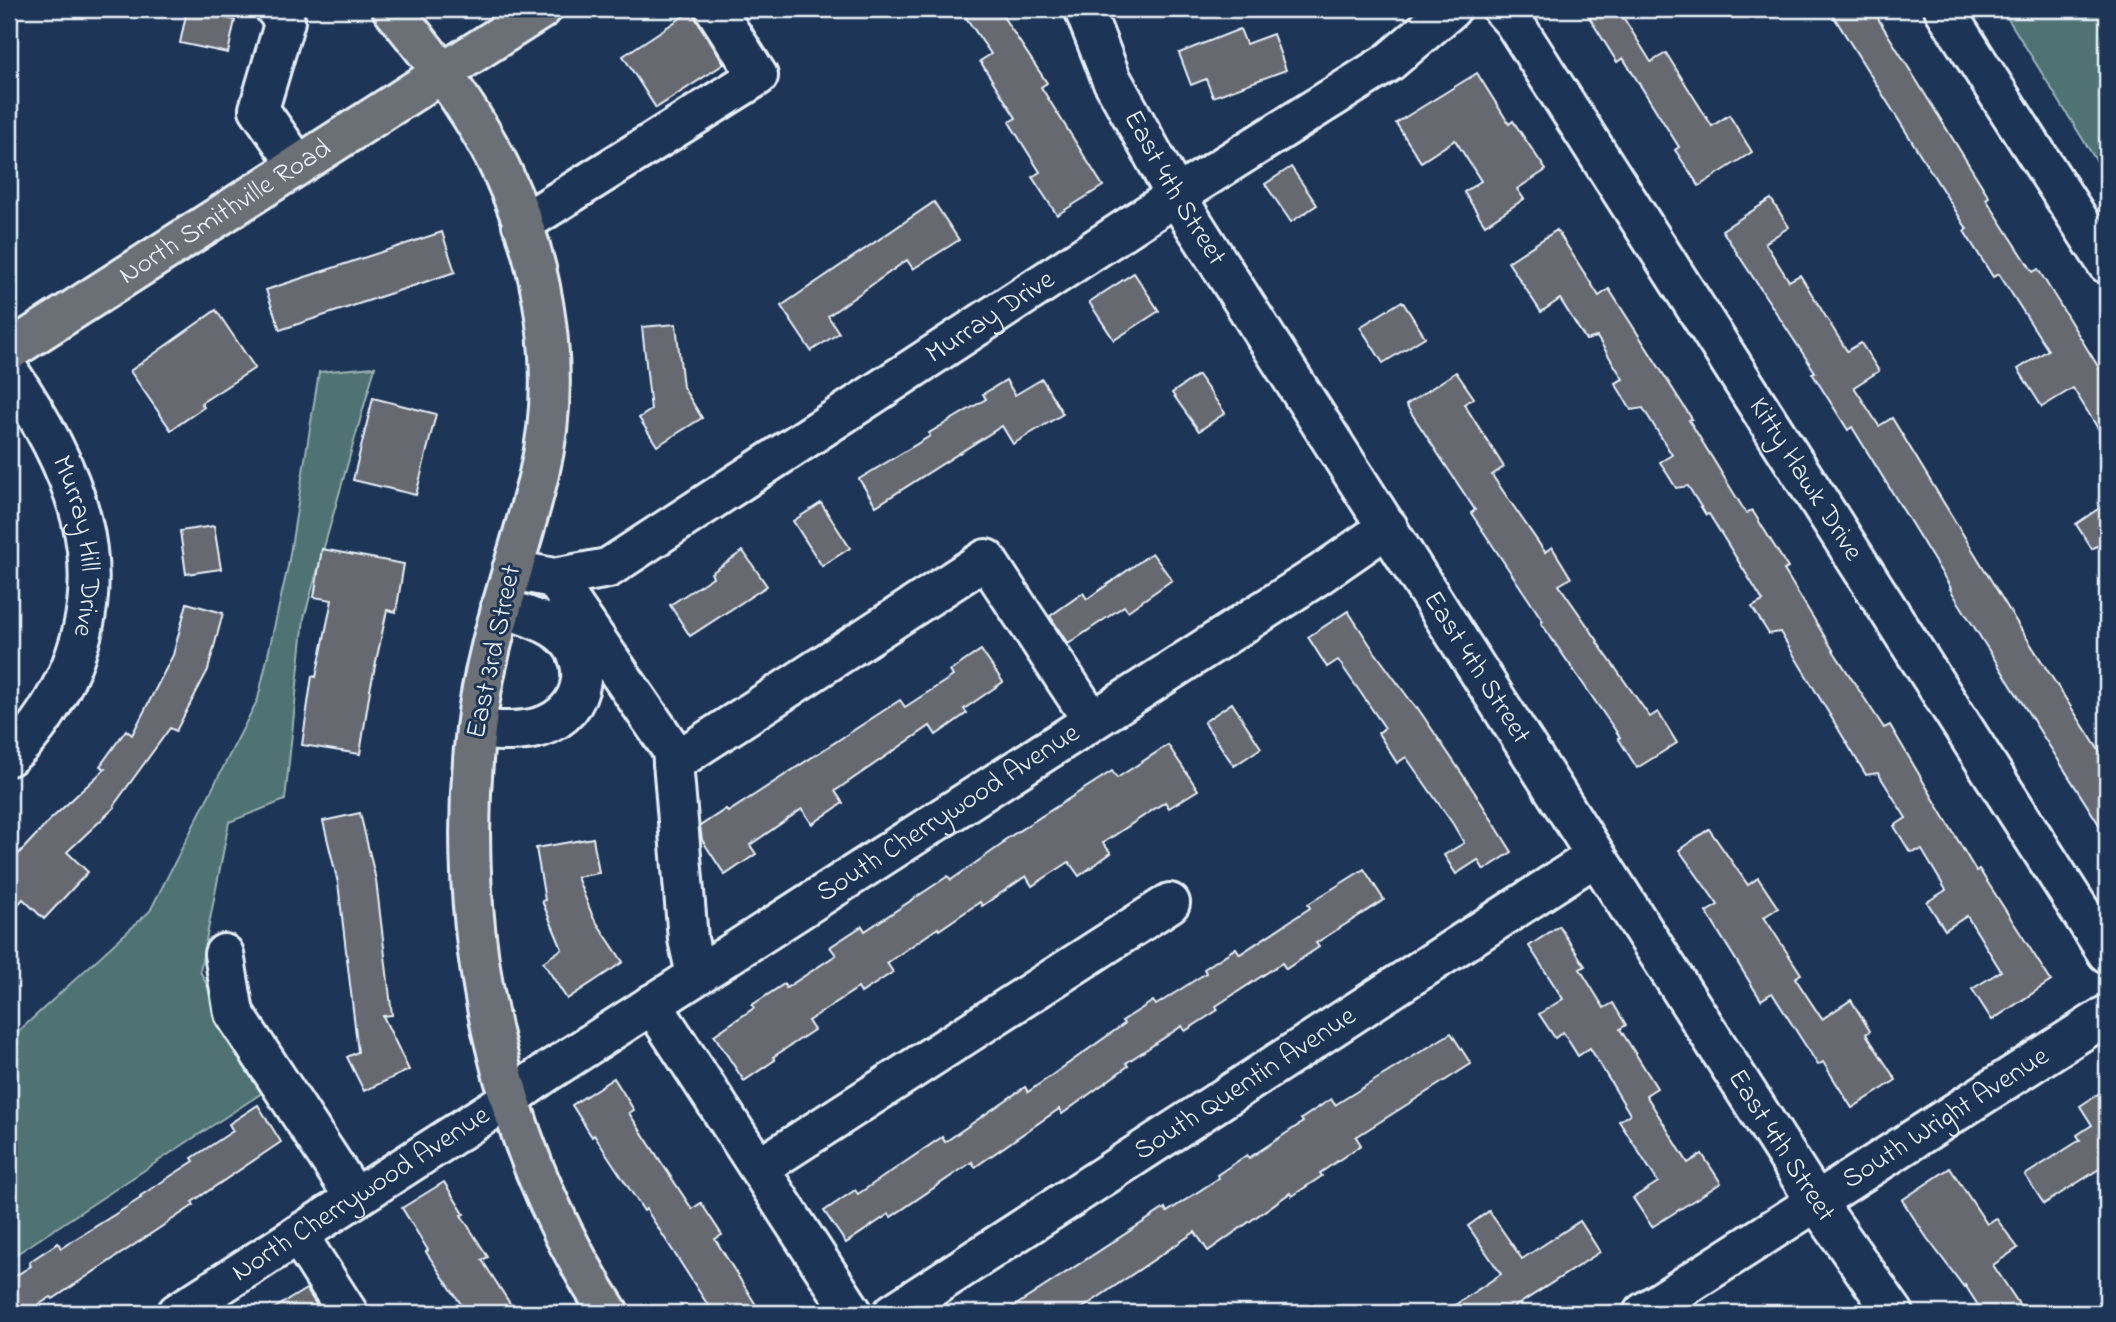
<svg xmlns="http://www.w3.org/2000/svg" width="2116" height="1322" font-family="'Indie Flower',sans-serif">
<rect width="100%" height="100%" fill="#1d3557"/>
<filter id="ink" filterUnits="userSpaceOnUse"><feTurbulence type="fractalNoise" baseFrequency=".0143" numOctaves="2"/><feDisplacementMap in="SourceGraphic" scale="14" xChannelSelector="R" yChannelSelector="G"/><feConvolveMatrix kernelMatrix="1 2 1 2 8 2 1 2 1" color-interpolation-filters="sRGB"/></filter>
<g filter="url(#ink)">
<!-- green -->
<g fill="#4f7272" stroke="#9cb2b5" stroke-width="2">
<path d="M2002,9H2107V178Z"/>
<path d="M375,367L304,618L285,800L229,822L200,971L262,1093L9,1259V1040L150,911L258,699L288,566L319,372Z"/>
</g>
<!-- building -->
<g fill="#666970" stroke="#e8f1f8" stroke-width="2">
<path d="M960,9H998L1047,83L1041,87L1103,186L1057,215L1032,177L1040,172L1009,122L1016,118L980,61L991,54Z"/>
<path d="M1584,9H1618L1651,62L1666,53L1712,126L1729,115L1752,152L1699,186L1675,150L1679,147L1623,58L1617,62Z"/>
<path d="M1829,9H1872L1989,197L1986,199L2033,272L2038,269L2107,381V443L2073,388L2042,407L2018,369L2048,350L1999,274L1993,277L1964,231L1967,229Z"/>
<path d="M187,10L235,20L228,53L180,43Z"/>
<path d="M693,10L697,21L724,64L656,108L623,56Z"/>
<path d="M1240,29L1246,44L1273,34L1286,70L1213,97L1206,79L1191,85L1179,53Z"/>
<path d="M1477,73L1509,124L1513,121L1546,170L1517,189L1524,199L1485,225L1464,192L1481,181L1455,140L1421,162L1396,123Z"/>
<path d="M1291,167L1317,205L1291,222L1265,184Z"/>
<path d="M1771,199L1789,227L1765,243L1789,281L1800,275L1847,351L1861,343L1879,371L1854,387L1879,426L1892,418L2019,626L2107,763V837L1950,589L1951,588L1852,427L1848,430L1812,373L1815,372L1722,230Z"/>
<path d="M934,202L959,240L913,269L907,260L828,316L839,333L811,351L781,306Z"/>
<path d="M1557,230L1599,296L1609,289L1692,419L1689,420L1746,513L1752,510L1788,568L1784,570L1836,655L1884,728L1890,725L1976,871L1979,869L2051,981L1992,1020L1972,989L2001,971L1967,916L1945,930L1927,902L1946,890L1922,850L1910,852L1894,826L1906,818L1878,773L1866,775L1780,632L1769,634L1752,607L1763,601L1709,514L1706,515L1688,486L1676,488L1660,462L1672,455L1643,408L1631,410L1615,383L1623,379L1597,337L1586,340L1560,299L1541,312L1508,262Z"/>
<path d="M442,232L455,272L280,330L266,290Z"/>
<path d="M1134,273L1159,311L1114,340L1089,302Z"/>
<path d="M1402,301L1425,337L1383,363L1360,327Z"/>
<path d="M216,310L255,368L201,403L204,407L171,430L130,371Z"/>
<path d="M676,324L683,387L702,418L657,446L639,418L651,410L642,327Z"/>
<path d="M1456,372L1474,398L1464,404L1504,467L1492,475L1545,552L1552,547L1571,578L1559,585L1598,641L1597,642L1650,717L1658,712L1677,743L1637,768L1618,738L1620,737L1541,623L1543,621L1471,513L1475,510L1406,405Z"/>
<path d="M1198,375L1225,413L1199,431L1172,393Z"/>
<path d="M1042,379L1063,414L1013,444L1002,426L876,506L859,479L930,436L929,433L986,399L983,394L1006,380L1015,395Z"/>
<path d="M373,398L436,414L416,495L353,480Z"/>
<path d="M821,503L850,548L822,566L793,521Z"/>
<path d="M2107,503V539L2092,549L2076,524Z"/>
<path d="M214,526L221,569L186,574L180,531Z"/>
<path d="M322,549L404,564L396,612L387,610L370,690L360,754L302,745L312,676L316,677L332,600L314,597Z"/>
<path d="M743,551L767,586L690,636L670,605L713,577L711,573Z"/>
<path d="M1152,553L1172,580L1128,611L1124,606L1068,644L1050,616L1083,593L1087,599Z"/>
<path d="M187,603L223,613L208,670L176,731L170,728L114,805L115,807L67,852L88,872L44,919L23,899L9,914V864L50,820L105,769L100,766L126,730L132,735L173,655Z"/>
<path d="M1348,611L1374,651L1416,708L1417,707L1475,793L1512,852L1484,870L1478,860L1456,874L1444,855L1464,843L1453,824L1406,757L1397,763L1378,733L1385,728L1338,660L1327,667L1308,637Z"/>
<path d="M981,650L1003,682L964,709L967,713L936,735L930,726L835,791L843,803L812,824L802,809L750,845L756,854L725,875L702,840L700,826L726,809L728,812L900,700L905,707L953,676L950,671Z"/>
<path d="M1232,703L1261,748L1234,766L1204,722Z"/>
<path d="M1168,745L1198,790L1169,808L1165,802L1103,843L1111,853L1079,876L1069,862L1032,886L1026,876L982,906L980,902L939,930L938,928L887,963L893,972L861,993L858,988L808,1021L814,1030L773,1057L775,1060L744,1081L714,1035L754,1008L752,1005L784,984L786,988L836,955L830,947L862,926L865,931L948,876L951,880L1004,843L1003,841L1112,771L1117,778Z"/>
<path d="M360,813L376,880L392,1015L383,1016L409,1070L364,1091L347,1057L358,1052L338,883L323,821Z"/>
<path d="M1709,829L1748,885L1758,878L1778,908L1764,917L1801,974L1795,978L1822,1019L1851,1000L1870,1031L1866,1034L1896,1080L1852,1108L1823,1062L1818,1065L1772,993L1761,1000L1706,912L1718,905L1679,850Z"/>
<path d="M593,838L599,873L577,877L593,917L623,962L567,999L543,962L562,949L542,901L545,900L536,848Z"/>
<path d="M1364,869L1384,900L1316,943L1319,947L1286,969L1282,963L1216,1006L1218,1010L1185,1031L1182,1026L1126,1063L1128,1066L1062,1114L1059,1109L975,1167L972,1162L891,1217L889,1214L846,1243L824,1211L855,1190L858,1194L942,1137L945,1142L1025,1087L1028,1092L1124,1024L1122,1021L1153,1001L1156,1005L1206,973L1204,969L1236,948L1240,954L1310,908L1308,904Z"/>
<path d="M1559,926L1585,966L1580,969L1604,1008L1613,1003L1626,1025L1620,1029L1657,1088L1646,1095L1688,1163L1702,1154L1721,1183L1652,1227L1633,1198L1658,1182L1619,1121L1630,1114L1590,1048L1578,1056L1563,1032L1555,1038L1539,1014L1563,999L1529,946Z"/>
<path d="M1451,1033L1471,1064L1356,1137L1361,1145L1320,1173L1322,1176L1292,1196L1290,1193L1208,1251L1195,1232L1075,1313H1004L1165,1208L1167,1212L1219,1178L1217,1175L1247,1155L1249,1158L1303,1122L1301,1119L1331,1099L1335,1105Z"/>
<path d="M614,1078L634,1110L629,1113L692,1209L701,1203L722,1235L715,1239L761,1313H713L646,1209L644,1211L594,1135L592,1137L572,1105Z"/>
<path d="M2107,1088V1164L2044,1204L2025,1175L2080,1140L2077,1135L2092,1125L2080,1106Z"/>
<path d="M258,1105L281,1142L192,1202L194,1205L53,1299L51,1297L25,1313H9V1280L31,1266L29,1262L58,1243L61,1248L141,1198L140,1196L194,1161L192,1158L233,1131L229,1124Z"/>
<path d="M1950,1168L1987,1224L1996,1218L2018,1248L1993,1265L2025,1313H1983L1965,1285L1964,1287L1927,1238L1902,1200Z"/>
<path d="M444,1182L464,1214L461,1215L488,1257L482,1260L516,1313H467L426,1252L428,1250L402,1208Z"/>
<path d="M1489,1211L1522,1259L1580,1221L1600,1252L1505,1313H1443L1501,1274L1468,1226Z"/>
<path d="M306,1289L322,1313H267Z"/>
</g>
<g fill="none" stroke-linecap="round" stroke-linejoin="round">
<defs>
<g id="minor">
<path d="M275,9L285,21L259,109L298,165"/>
<path id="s1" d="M1084,9L1111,78L1176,196L1817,1203L1894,1313"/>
<path id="s2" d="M1502,9L1513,21L2107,953"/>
<path d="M1944,9L2107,264"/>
<path d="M522,224L758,76L715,9"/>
<path id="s3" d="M9,371C73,467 119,566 65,680C51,708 34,736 9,756"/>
<path id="s4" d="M512,570L554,578L608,568L1176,196L1389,62L1451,9"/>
<path d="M554,578L672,750L688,939L696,975"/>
<path d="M476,730C497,731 519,733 540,727C589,712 596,652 552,627C536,618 517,613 501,607"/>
<path d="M673,763L986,559L1092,720"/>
<path d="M224,954L234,1013L355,1198"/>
<path d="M652,1004L853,1313"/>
<path d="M759,1168L1170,903"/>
<path d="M298,1235L348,1313"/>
<path id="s5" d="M177,1313L509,1099L544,1074L1319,575L1388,527"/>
<path id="s6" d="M893,1313L1596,856"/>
<path id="s7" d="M1643,1313L2107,1015"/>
</g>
<g id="major">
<path d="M392,9C433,58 477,117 504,176C545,266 563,376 539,474C519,559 485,642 476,729C453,932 498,1141 609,1313"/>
<path id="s8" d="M9,351L542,9"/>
</g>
</defs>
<!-- minor casing -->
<use href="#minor" stroke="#e8f1f8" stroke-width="44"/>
<!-- major casing -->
<use href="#major" stroke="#e8f1f8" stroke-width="44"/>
<!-- minor -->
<use href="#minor" stroke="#1d3557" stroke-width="38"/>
<!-- major -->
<use href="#major" stroke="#6b6f75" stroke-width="38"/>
</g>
</g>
<g text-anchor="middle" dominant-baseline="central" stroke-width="6" stroke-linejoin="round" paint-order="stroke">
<!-- street labels -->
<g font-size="28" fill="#e8f1f8" stroke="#1d3557">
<text stroke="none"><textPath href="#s1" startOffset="201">East 4th Street</textPath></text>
<text stroke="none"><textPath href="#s8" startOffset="257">North Smithville Road</textPath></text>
<text stroke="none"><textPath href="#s4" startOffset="555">Murray Drive</textPath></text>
<text stroke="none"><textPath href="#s2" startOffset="560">Kitty Hawk Drive</textPath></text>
<text stroke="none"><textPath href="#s3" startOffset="192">Murray Hill Drive</textPath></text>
<text transform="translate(495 652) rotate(-78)">East 3rd Street</text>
<text stroke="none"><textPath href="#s1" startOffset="768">East 4th Street</textPath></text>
<text stroke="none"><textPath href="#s5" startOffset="919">South Cherrywood Avenue</textPath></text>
<text stroke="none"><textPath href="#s6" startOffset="420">South Quentin Avenue</textPath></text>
<text stroke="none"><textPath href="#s7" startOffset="360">South Wright Avenue</textPath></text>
<text stroke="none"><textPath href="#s1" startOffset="1335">East 4th Street</textPath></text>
<text stroke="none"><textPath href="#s5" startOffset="219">North Cherrywood Avenue</textPath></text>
</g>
</g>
<!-- margin -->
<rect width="2116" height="1322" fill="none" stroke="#1d3557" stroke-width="35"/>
<rect x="18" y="18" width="2081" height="1287" fill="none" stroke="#e8f1f8" stroke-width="2.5" filter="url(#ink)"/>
</svg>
